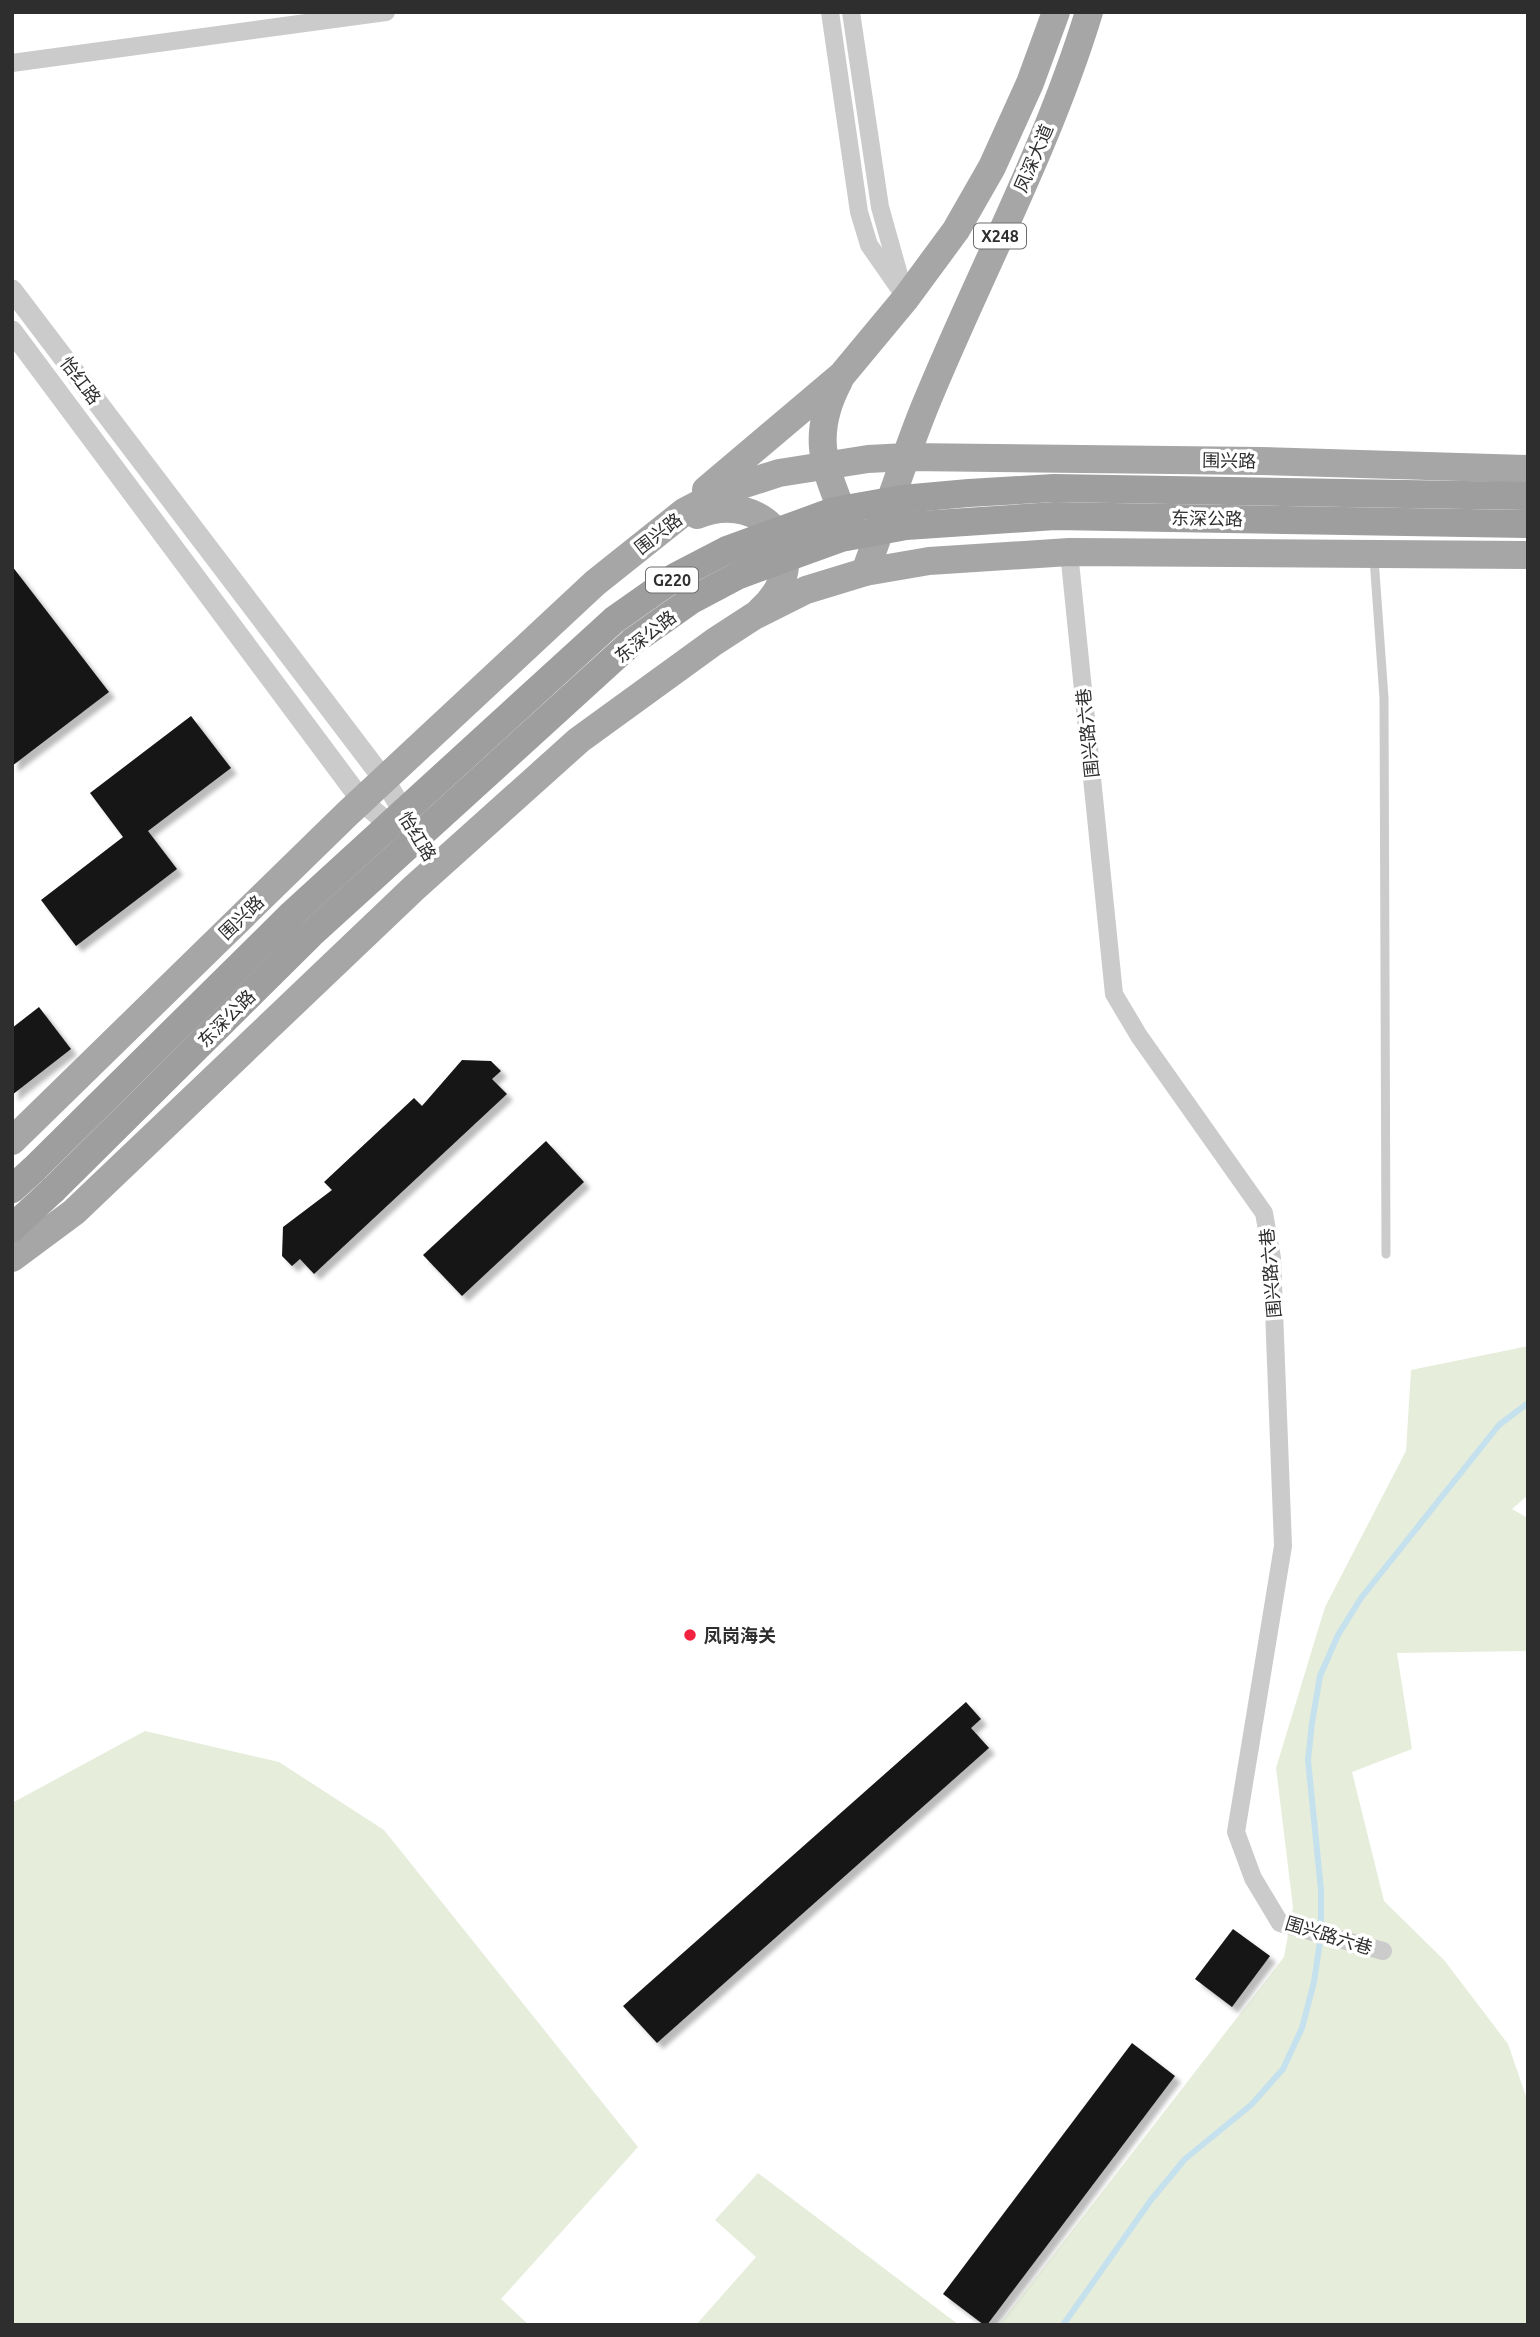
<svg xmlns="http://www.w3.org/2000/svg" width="1540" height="2337" font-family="Ubuntu,'Noto Sans SC',sans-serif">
<defs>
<filter id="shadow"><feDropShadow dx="6" dy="6" stdDeviation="2" flood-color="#0004"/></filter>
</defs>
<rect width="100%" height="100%" fill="#fff"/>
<!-- green -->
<g fill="#e6eddb">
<path d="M1528,1346V1495L1512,1509L1528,1518V1651L1397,1653L1412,1749L1352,1772L1384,1901L1444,1960L1508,2044L1528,2102V2325H999L1284,1957L1293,1907L1276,1768L1325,1607L1406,1451L1411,1370Z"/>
<path d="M145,1731L279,1762L384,1830L638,2147L501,2299L529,2325H12V1803Z"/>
<path d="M758,2173L959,2325H696L756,2257L715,2220Z"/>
</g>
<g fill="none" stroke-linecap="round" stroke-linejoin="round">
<!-- stream -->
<path stroke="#c5e1ee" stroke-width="6" d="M1063,2325L1151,2200L1185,2159L1251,2105L1283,2069L1302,2028L1314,1982L1321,1935V1890L1308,1760L1312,1723L1320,1676L1338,1635L1361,1598L1499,1425L1528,1403"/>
</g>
<!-- building -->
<g fill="#151515" filter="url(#shadow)">
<path d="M12,566L109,692L12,766Z"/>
<path d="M191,716L231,768L148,831L177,869L76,946L41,900L123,837L90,793Z"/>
<path d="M39,1007L71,1049L12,1095V1028Z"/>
<path d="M462,1060L491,1061L501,1071L492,1079L507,1094L314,1274L300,1259L292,1266L282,1256L283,1227L332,1190L324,1182L414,1098L422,1106Z"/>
<path d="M546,1141L584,1182L462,1296L423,1255Z"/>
<path d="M966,1702L981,1719L971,1728L989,1748L657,2043L623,2006Z"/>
<path d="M1233,1929L1270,1956L1232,2007L1195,1979Z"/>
<path d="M1132,2043L1175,2076L987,2325H984L943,2294Z"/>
</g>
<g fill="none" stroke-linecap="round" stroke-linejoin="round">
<!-- service -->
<path stroke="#cbcbcb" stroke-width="9" d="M1374,558L1384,698L1386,1254"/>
<!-- minor -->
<g stroke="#cbcbcb" stroke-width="18">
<path d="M830,12L859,212L869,245L906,298"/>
<path d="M851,12L880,207L901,282"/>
<path d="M12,63L386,12"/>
<path d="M1069,552L1114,994L1139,1036L1264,1213L1272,1258L1283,1546L1236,1832L1253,1878L1280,1923L1383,1951"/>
</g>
<!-- tertiary -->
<g stroke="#cbcbcb" stroke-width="21">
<path d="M12,290L385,781L437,867"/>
<path d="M12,331L362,801L399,833"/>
</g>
<!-- primary -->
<g stroke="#a6a6a6" stroke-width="28">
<path d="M839,381C807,441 828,474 850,531"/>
<path d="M706,490L842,375L906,298L956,230L992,167L1030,83L1056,12"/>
<path d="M697,515C767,487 818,560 760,611"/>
<path d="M865,572C885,518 902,464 923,411C977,278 1047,150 1089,12"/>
<path d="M12,1141L347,814L595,583L684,512L726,490L779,473L868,459L907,457L1260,461L1528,469"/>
<path d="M12,1258L74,1212L414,888L579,740L714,642L754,616L806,590L865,572L929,561L1069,552L1528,555"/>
</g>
<!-- trunk -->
<g stroke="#9e9e9e" stroke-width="28">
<path d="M12,1189L33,1170"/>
<path d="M12,1228L53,1190"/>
</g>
<!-- trunk-bridge -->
<g stroke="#9e9e9e" stroke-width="28">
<path d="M33,1170L292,914L614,620L675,577L727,550L834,511L902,499L969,493L1054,488L1528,496"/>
<path d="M53,1190L311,934L632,642L690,601L739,575L841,538L906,526L1055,516L1528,524"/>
</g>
</g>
<!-- markers -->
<circle fill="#f32241" stroke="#fff" stroke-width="2.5" cx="690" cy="1635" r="7"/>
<g text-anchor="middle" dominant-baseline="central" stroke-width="7" stroke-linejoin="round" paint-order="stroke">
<!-- shield labels -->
<g fill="#fff" stroke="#6d6d6d" stroke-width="2">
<rect x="974" y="223.5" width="52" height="25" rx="5"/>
<rect x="646" y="567.5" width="52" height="25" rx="5"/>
</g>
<g font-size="16" font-weight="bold" fill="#2e2e2e">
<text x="1000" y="236">X248</text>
<text x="672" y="580">G220</text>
</g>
<!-- street labels -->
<g font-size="18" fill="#2e2e2e" stroke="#fff">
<text transform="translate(1033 158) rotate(-67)">凤深大道</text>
<text transform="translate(81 380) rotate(53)">怡红路</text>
<text transform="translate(1229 460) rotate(1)">围兴路</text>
<text transform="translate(1207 518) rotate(1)">东深公路</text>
<text transform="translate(658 533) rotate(-38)">围兴路</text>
<text transform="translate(645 636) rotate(-38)">东深公路</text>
<text transform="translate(1087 733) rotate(-96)">围兴路六巷</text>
<text transform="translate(418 836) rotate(59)">怡红路</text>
<text transform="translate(241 917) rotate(-44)">围兴路</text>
<text transform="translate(226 1018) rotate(-45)">东深公路</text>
<text transform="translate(1270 1273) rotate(-95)">围兴路六巷</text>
<text transform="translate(1329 1935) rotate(17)">围兴路六巷</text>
</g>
<!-- poi labels -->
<g font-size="18" font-weight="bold" fill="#2e2e2e" stroke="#fff" text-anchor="start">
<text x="704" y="1635">凤岗海关</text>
</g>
</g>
<!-- border -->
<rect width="1540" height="2337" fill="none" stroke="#2e2e2e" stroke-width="28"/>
</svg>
